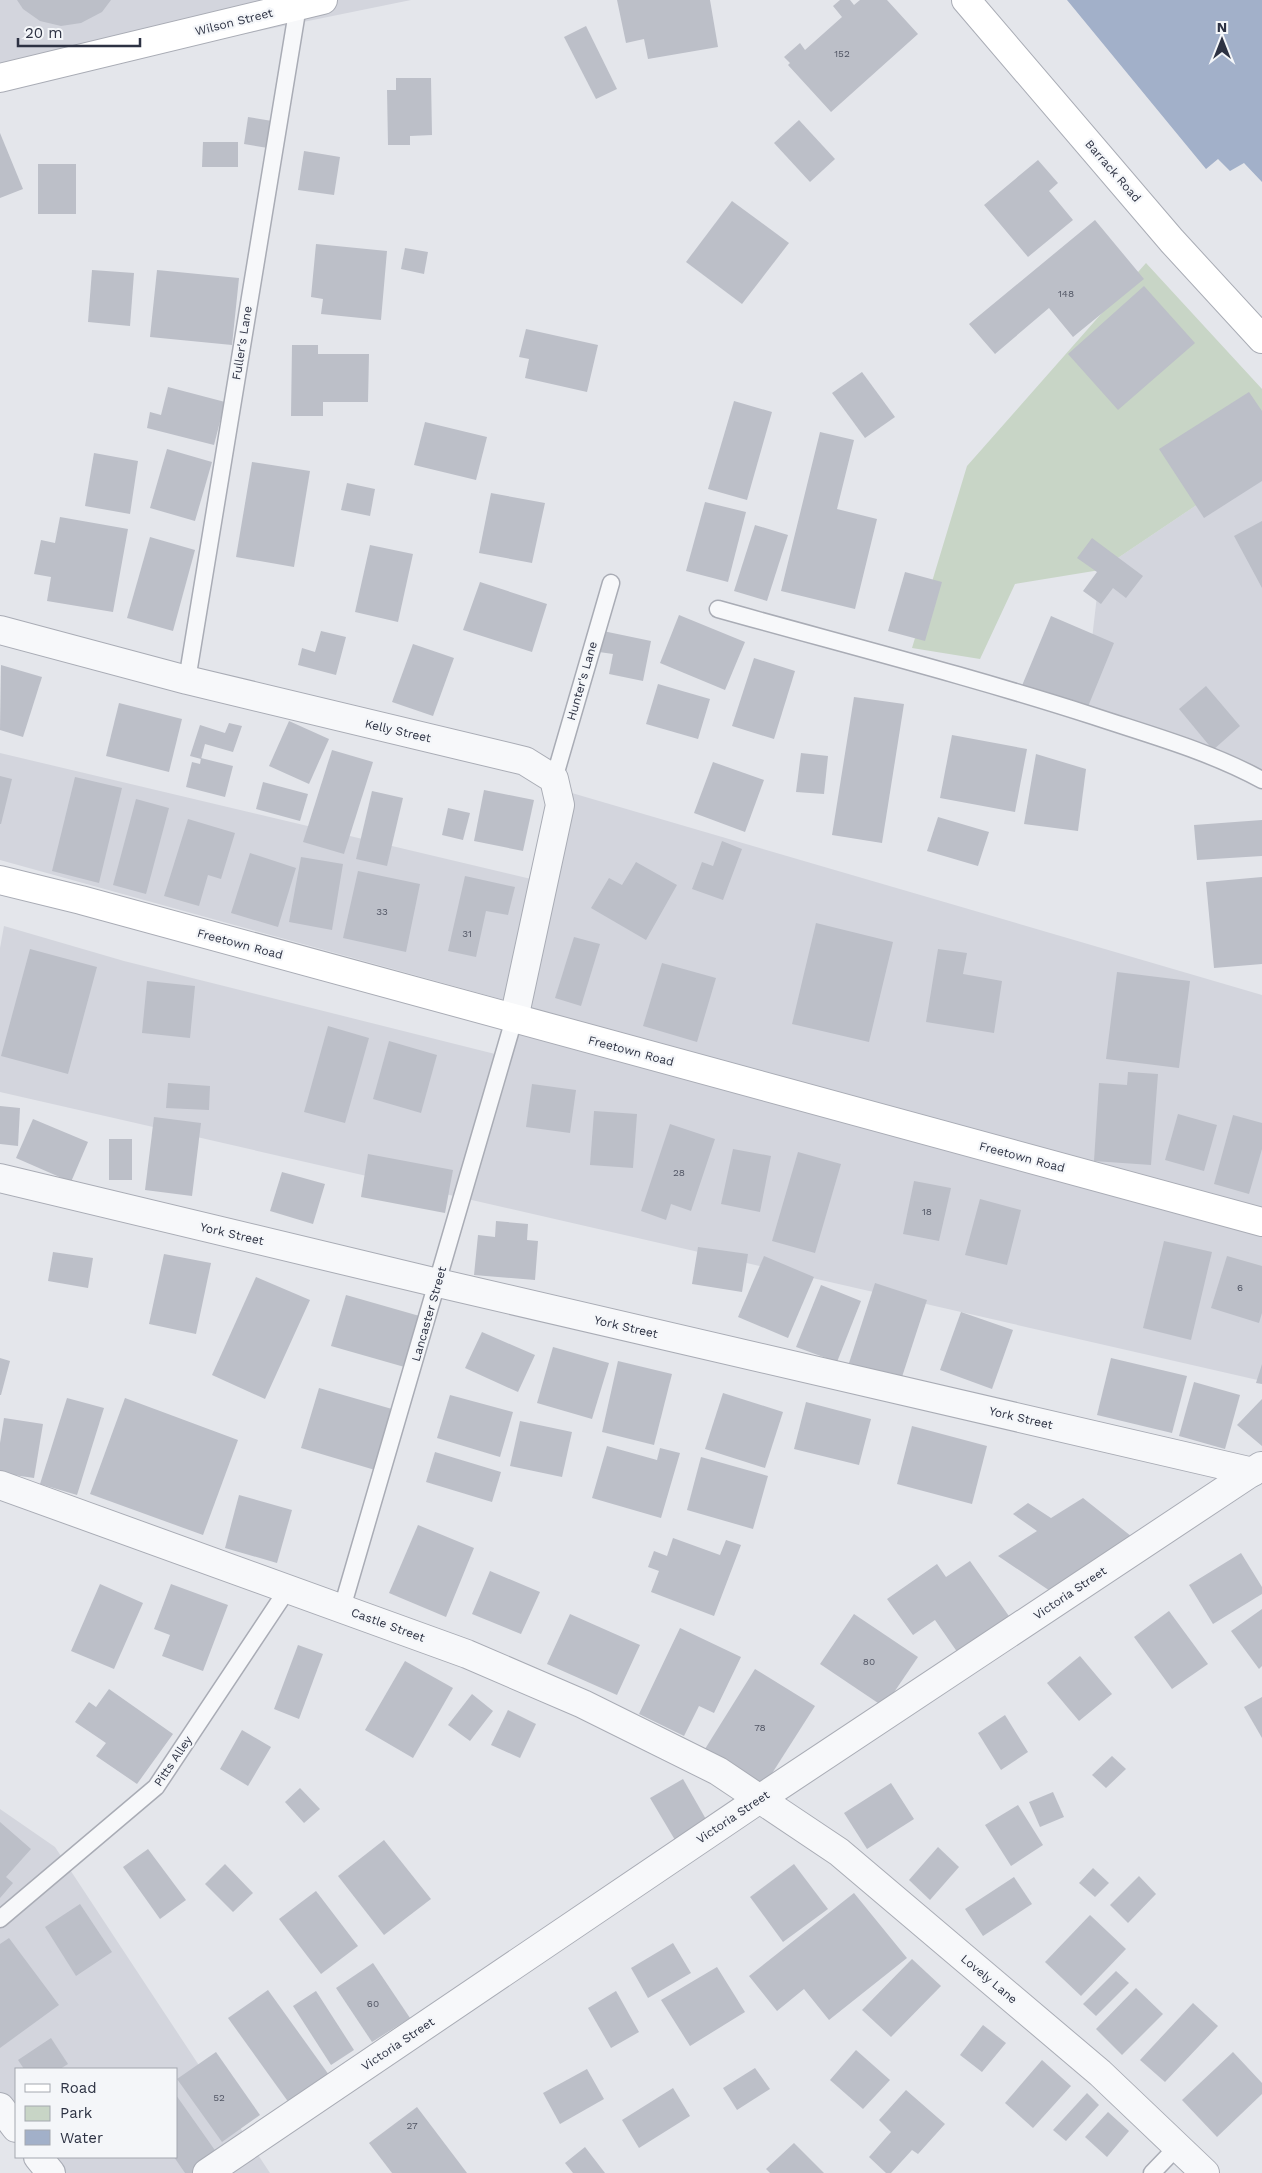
<svg xmlns="http://www.w3.org/2000/svg" width="1262" height="2173" font-family="'Work Sans',sans-serif">
<rect width="100%" height="100%" fill="#e4e6eb"/>
<!-- built -->
<g fill="#d3d5dd">
<path d="M0,0H411L0,84Z"/>
<path d="M1262,461V788L1245,770L1083,716L1100,570Z"/>
<path d="M0,753L548,883L565,791L1262,995V1381L0,1092V948L4,926L124,961L511,1058L526,1006L0,860Z"/>
<path d="M0,1809L55,1847L270,2173H42L29,2157H176V2069H16V2142L0,2122Z"/>
</g>
<!-- green -->
<path fill="#c8d5c6" d="M1146,263L1262,389V461L1100,570L1015,584L980,659L912,648L967,466Z"/>
<!-- water -->
<path fill="#a2b0c9" d="M1067,0H1262V182L1244,163L1230,171L1218,159L1206,169Z"/>
<!-- building -->
<g fill="#bcbfc8">
<path d="M17,0H111L102,12L81,23L61,26L40,21L23,9Z"/>
<path d="M617,0H710L718,47L648,59L644,39L626,43Z"/>
<path d="M840,0H850L854,5L860,0H887L918,34L831,112L788,65L790,63L784,57L800,43L805,50L842,17L833,6Z"/>
<path d="M586,26L617,89L596,99L564,37Z"/>
<path d="M396,78H431L432,135L410,136V145H388L387,90H396Z"/>
<path d="M248,117L272,121L268,148L244,144Z"/>
<path d="M799,120L835,159L810,182L774,143Z"/>
<path d="M0,133L23,189L0,198Z"/>
<path d="M203,142H238V167H202Z"/>
<path d="M304,151L340,157L334,195L298,190Z"/>
<path d="M1038,160L1058,183L1049,191L1073,220L1028,257L984,205Z"/>
<rect x="38" y="164" width="38" height="50"/>
<path d="M732,201L789,243L742,304L686,262Z"/>
<path d="M1095,220L1144,279L1073,337L1049,308L995,354L969,324Z"/>
<path d="M316,244L387,251L381,320L321,314L323,299L311,297Z"/>
<path d="M405,248L428,252L424,274L401,269Z"/>
<path d="M92,270L134,273L130,326L88,322Z"/>
<path d="M157,270L239,278L232,345L150,337Z"/>
<path d="M1144,286L1195,343L1118,410L1068,354Z"/>
<path d="M526,329L598,345L587,392L525,378L529,359L519,357Z"/>
<path d="M292,345H318V354H369L368,402H323V416H291Z"/>
<path d="M862,372L895,417L865,438L832,393Z"/>
<path d="M168,387L225,402L214,445L147,428L150,412L161,415Z"/>
<path d="M1249,392L1262,411V481L1204,518L1159,449Z"/>
<path d="M734,401L772,412L747,500L708,489Z"/>
<path d="M425,422L487,437L476,480L414,465Z"/>
<path d="M820,432L854,440L837,509L877,519L855,609L781,591Z"/>
<path d="M167,449L212,462L195,521L150,508Z"/>
<path d="M94,453L138,461L130,514L85,506Z"/>
<path d="M252,462L310,471L294,567L236,557Z"/>
<path d="M347,483L375,489L370,516L341,510Z"/>
<path d="M491,493L545,503L532,563L479,553Z"/>
<path d="M705,502L746,512L728,582L686,571Z"/>
<path d="M60,517L128,529L113,612L47,601L51,577L34,574L41,540L55,543Z"/>
<path d="M1262,521V588L1234,536Z"/>
<path d="M755,525L788,535L767,601L734,591Z"/>
<path d="M150,537L195,550L173,631L127,618Z"/>
<path d="M1092,538L1143,576L1126,598L1113,588L1101,604L1083,591L1097,572L1077,558Z"/>
<path d="M370,545L413,554L398,622L355,612Z"/>
<path d="M905,572L942,582L925,641L888,631Z"/>
<path d="M480,582L547,604L532,652L463,630Z"/>
<path d="M679,615L745,642L725,690L660,663Z"/>
<path d="M1051,616L1114,643L1085,714L1021,688Z"/>
<path d="M321,631L346,637L336,675L298,665L302,648L315,652Z"/>
<path d="M603,631L651,641L643,681L609,674L613,654L599,652Z"/>
<path d="M413,644L454,658L433,716L392,702Z"/>
<path d="M754,658L795,671L774,739L732,726Z"/>
<path d="M1,665L42,677L23,737L0,730Z"/>
<path d="M658,684L710,699L698,739L646,724Z"/>
<path d="M1206,686L1240,726L1213,750L1179,709Z"/>
<path d="M854,697L904,704L882,843L832,835Z"/>
<path d="M119,703L182,719L169,772L106,756Z"/>
<path d="M289,721L329,739L309,784L269,766Z"/>
<path d="M229,723L242,726L233,752L205,744L201,759L190,756L200,725L225,733Z"/>
<path d="M952,735L1027,749L1015,812L940,798Z"/>
<path d="M332,750L373,762L344,854L303,842Z"/>
<path d="M801,753L828,756L824,794L796,792Z"/>
<path d="M1036,754L1086,769L1078,831L1024,824Z"/>
<path d="M201,758L233,766L225,797L186,787L192,762L200,764Z"/>
<path d="M713,762L764,780L745,832L694,813Z"/>
<path d="M0,776L12,779L1,824H0Z"/>
<path d="M75,777L122,788L99,883L52,871Z"/>
<path d="M263,782L308,794L300,821L256,809Z"/>
<path d="M484,790L534,800L523,851L474,841Z"/>
<path d="M372,791L403,798L387,866L356,859Z"/>
<path d="M136,799L169,808L146,894L113,885Z"/>
<path d="M448,808L470,813L463,840L442,835Z"/>
<path d="M938,817L989,832L978,866L927,851Z"/>
<path d="M188,819L235,833L221,879L208,875L199,906L164,896Z"/>
<path d="M1262,820V856L1197,860L1194,825Z"/>
<path d="M722,841L742,849L723,900L692,889L702,862L713,866Z"/>
<path d="M250,853L296,868L278,927L231,913Z"/>
<path d="M301,857L343,864L332,930L289,922Z"/>
<path d="M636,862L677,885L646,940L591,908L609,878L622,885Z"/>
<path d="M358,871L420,884L406,952L343,938Z"/>
<path d="M465,876L515,887L508,915L486,911L476,957L448,951Z"/>
<path d="M1262,877V964L1214,968L1206,882Z"/>
<path d="M816,923L893,942L869,1042L792,1024Z"/>
<path d="M574,937L600,944L581,1006L555,998Z"/>
<path d="M30,949L97,967L68,1074L1,1056Z"/>
<path d="M938,949L967,953L963,974L1002,981L994,1033L926,1022Z"/>
<path d="M662,963L716,978L697,1042L643,1026Z"/>
<path d="M1117,972L1190,981L1179,1068L1106,1059Z"/>
<path d="M147,981L195,986L190,1038L142,1033Z"/>
<path d="M328,1026L369,1038L345,1123L304,1112Z"/>
<path d="M389,1041L437,1055L421,1113L373,1099Z"/>
<path d="M1128,1072L1158,1074L1151,1165L1094,1161L1099,1083L1127,1085Z"/>
<path d="M168,1083L210,1086L209,1110L166,1108Z"/>
<path d="M532,1084L576,1090L570,1133L526,1127Z"/>
<path d="M0,1106L20,1108L18,1146L0,1144Z"/>
<path d="M594,1111L637,1114L633,1168L590,1165Z"/>
<path d="M1178,1114L1217,1125L1204,1171L1165,1160Z"/>
<path d="M1233,1115L1262,1123V1149L1249,1194L1214,1184Z"/>
<path d="M154,1117L201,1123L192,1196L145,1190Z"/>
<path d="M33,1119L88,1142L71,1182L16,1158Z"/>
<path d="M670,1124L715,1139L691,1211L671,1204L666,1220L641,1211Z"/>
<rect x="109" y="1139" width="23" height="41"/>
<path d="M733,1149L771,1156L760,1212L721,1204Z"/>
<path d="M798,1152L841,1164L815,1253L772,1241Z"/>
<path d="M368,1154L453,1170L445,1213L361,1197Z"/>
<path d="M282,1172L325,1184L313,1224L270,1211Z"/>
<path d="M914,1181L951,1188L939,1241L903,1234Z"/>
<path d="M980,1199L1021,1210L1007,1265L965,1255Z"/>
<path d="M496,1221L528,1224L527,1240L538,1241L535,1280L474,1275L478,1235L495,1237Z"/>
<path d="M1164,1241L1212,1252L1191,1340L1143,1328Z"/>
<path d="M698,1247L748,1254L742,1292L692,1284Z"/>
<path d="M53,1252L93,1258L88,1288L48,1281Z"/>
<path d="M164,1254L211,1263L196,1334L149,1324Z"/>
<path d="M764,1256L814,1277L788,1338L738,1317Z"/>
<path d="M1227,1256L1262,1266V1313L1259,1323L1211,1308Z"/>
<path d="M256,1277L310,1300L265,1399L212,1375Z"/>
<path d="M875,1283L927,1300L901,1380L849,1363Z"/>
<path d="M821,1285L861,1301L837,1362L796,1347Z"/>
<path d="M346,1295L423,1317L408,1368L331,1346Z"/>
<path d="M961,1312L1013,1330L992,1389L940,1370Z"/>
<path d="M482,1332L535,1355L518,1392L465,1368Z"/>
<path d="M553,1347L609,1363L592,1419L537,1403Z"/>
<path d="M0,1358L10,1361L1,1395H0Z"/>
<path d="M1111,1358L1187,1376L1172,1433L1097,1415Z"/>
<path d="M618,1361L672,1374L654,1445L602,1432Z"/>
<path d="M1262,1364V1384L1256,1383Z"/>
<path d="M1194,1382L1240,1395L1225,1449L1179,1436Z"/>
<path d="M319,1388L392,1409L375,1470L301,1448Z"/>
<path d="M723,1393L783,1412L765,1468L705,1449Z"/>
<path d="M450,1395L513,1412L500,1457L437,1438Z"/>
<path d="M67,1398L104,1408L77,1495L40,1484Z"/>
<path d="M125,1398L238,1440L203,1535L90,1494Z"/>
<path d="M1262,1399V1446L1237,1425Z"/>
<path d="M806,1402L871,1419L859,1465L794,1449Z"/>
<path d="M4,1418L43,1424L34,1478L0,1473V1443Z"/>
<path d="M520,1421L572,1432L562,1477L510,1466Z"/>
<path d="M912,1426L987,1446L972,1504L897,1484Z"/>
<path d="M607,1446L657,1460L660,1448L680,1453L661,1518L592,1498Z"/>
<path d="M435,1452L501,1472L492,1502L426,1482Z"/>
<path d="M701,1457L768,1476L753,1529L687,1510Z"/>
<path d="M239,1495L292,1510L277,1563L225,1548Z"/>
<path d="M1083,1498L1141,1544L1059,1597L998,1556L1037,1531L1013,1514L1028,1503L1051,1518Z"/>
<path d="M418,1525L474,1548L446,1617L389,1593Z"/>
<path d="M673,1538L720,1555L726,1540L741,1545L714,1616L651,1592L659,1571L648,1567L654,1551L667,1556Z"/>
<path d="M1241,1553L1262,1587V1594L1213,1624L1189,1585Z"/>
<path d="M970,1561L1011,1619L960,1656L935,1620L913,1635L887,1599L937,1564L946,1577Z"/>
<path d="M490,1571L540,1592L521,1634L472,1614Z"/>
<path d="M100,1584L143,1603L114,1669L71,1651Z"/>
<path d="M171,1584L228,1605L203,1671L162,1656L170,1635L154,1629Z"/>
<path d="M1262,1609V1666L1259,1669L1231,1631Z"/>
<path d="M1169,1611L1208,1664L1172,1689L1134,1637Z"/>
<path d="M570,1614L640,1645L617,1695L547,1664Z"/>
<path d="M854,1614L918,1657L884,1707L820,1664Z"/>
<path d="M680,1628L741,1657L714,1713L699,1706L684,1736L639,1714Z"/>
<path d="M298,1645L323,1654L299,1719L274,1709Z"/>
<path d="M1080,1656L1112,1694L1079,1721L1047,1683Z"/>
<path d="M405,1661L453,1688L413,1758L365,1730Z"/>
<path d="M755,1669L815,1706L764,1786L705,1749Z"/>
<path d="M109,1689L173,1734L137,1784L96,1756L106,1743L75,1722L89,1702L96,1707Z"/>
<path d="M472,1694L493,1711L470,1741L448,1725Z"/>
<path d="M1262,1697V1738L1244,1707Z"/>
<path d="M508,1710L536,1724L520,1758L491,1745Z"/>
<path d="M1005,1715L1028,1752L1001,1770L978,1733Z"/>
<path d="M242,1730L271,1747L248,1786L220,1769Z"/>
<path d="M1112,1756L1126,1769L1106,1788L1092,1775Z"/>
<path d="M683,1779L707,1821L675,1840L650,1798Z"/>
<path d="M891,1783L914,1819L867,1849L844,1813Z"/>
<path d="M300,1788L320,1809L304,1823L285,1802Z"/>
<path d="M1053,1792L1064,1817L1040,1827L1029,1802Z"/>
<path d="M1018,1805L1043,1845L1011,1866L985,1825Z"/>
<path d="M0,1822L31,1849L6,1877L13,1883L0,1898Z"/>
<path d="M384,1840L431,1899L384,1935L338,1876Z"/>
<path d="M938,1847L959,1867L930,1900L909,1880Z"/>
<path d="M148,1849L186,1900L160,1919L123,1867Z"/>
<path d="M225,1864L253,1893L233,1912L205,1884Z"/>
<path d="M794,1864L828,1909L783,1942L750,1897Z"/>
<path d="M1093,1868L1109,1883L1095,1897L1079,1883Z"/>
<path d="M1139,1876L1156,1894L1128,1923L1110,1905Z"/>
<path d="M1014,1877L1032,1904L983,1936L965,1909Z"/>
<path d="M316,1891L358,1946L321,1974L279,1919Z"/>
<path d="M854,1893L907,1958L829,2020L804,1989L777,2011L749,1976Z"/>
<path d="M80,1904L112,1952L76,1976L45,1927Z"/>
<path d="M1090,1915L1126,1949L1081,1996L1045,1962Z"/>
<path d="M9,1938L59,2005L0,2048V1944Z"/>
<path d="M673,1943L691,1973L648,1998L631,1968Z"/>
<path d="M912,1959L941,1986L891,2037L862,2010Z"/>
<path d="M373,1963L410,2018L372,2042L336,1988Z"/>
<path d="M717,1967L745,2012L690,2046L661,2000Z"/>
<path d="M1116,1971L1129,1983L1096,2016L1083,2004Z"/>
<path d="M1136,1988L1163,2014L1122,2055L1096,2029Z"/>
<path d="M268,1990L329,2075L289,2103L228,2018Z"/>
<path d="M316,1991L354,2050L331,2065L293,2006Z"/>
<path d="M616,1991L639,2032L611,2048L588,2008Z"/>
<path d="M1193,2003L1218,2026L1165,2082L1140,2060Z"/>
<path d="M983,2025L1006,2043L982,2072L960,2055Z"/>
<path d="M51,2038L68,2064L60,2069H24L18,2060Z"/>
<path d="M856,2050L890,2080L863,2109L830,2080Z"/>
<path d="M216,2052L260,2115L222,2142L177,2079Z"/>
<path d="M1233,2052L1262,2083V2094L1217,2137L1182,2100Z"/>
<path d="M1042,2060L1071,2086L1033,2128L1005,2103Z"/>
<path d="M755,2068L770,2089L737,2110L723,2088Z"/>
<path d="M587,2069L604,2099L560,2124L543,2093Z"/>
<path d="M673,2088L690,2116L639,2148L622,2120Z"/>
<path d="M906,2090L945,2124L918,2154L912,2150L891,2173H886L869,2157L891,2132L879,2120Z"/>
<path d="M1087,2093L1099,2105L1066,2141L1053,2130Z"/>
<path d="M176,2095L219,2156L195,2173H185L174,2157H176Z"/>
<path d="M417,2107L467,2173H392L369,2143Z"/>
<path d="M1108,2112L1129,2131L1107,2157L1085,2137Z"/>
<path d="M794,2143L824,2173H770L766,2169Z"/>
<path d="M585,2147L605,2173H573L565,2163Z"/>
</g>
<g fill="none" stroke-linecap="round" stroke-linejoin="round">
<defs>
<g id="service">
<path d="M718,609C843,644 969,676 1093,716C1150,735 1209,751 1262,780"/>
<path d="M187,680L298,6"/>
<path d="M554,779L611,583"/>
<path d="M342,1608L514,1019"/>
<path d="M0,1919L156,1787L287,1590"/>
<path d="M1152,2173L1178,2146"/>
</g>
<g id="minor">
<path d="M0,630L187,680L525,761L554,779L560,805L514,1019"/>
<path d="M0,1178L438,1283L1253,1472"/>
<path d="M0,1485L467,1654L583,1704L718,1771L839,1852L1100,2073L1205,2173"/>
<path d="M207,2173L761,1798L1261,1466"/>
</g>
<g id="tertiary">
<path d="M0,2107L16,2128"/>
<path d="M38,2157L51,2173"/>
</g>
<g id="secondary">
<path d="M966,0L1172,241L1262,339"/>
<path d="M0,78L323,0"/>
<path d="M0,880L81,900L1262,1222"/>
</g>
</defs>
<!-- service casing -->
<use href="#service" stroke="#a9acb5" stroke-width="19"/>
<!-- minor casing -->
<use href="#minor" stroke="#a9acb5" stroke-width="30"/>
<!-- tertiary casing -->
<use href="#tertiary" stroke="#a9acb5" stroke-width="30"/>
<!-- secondary casing -->
<use href="#secondary" stroke="#a9acb5" stroke-width="30"/>
<!-- service -->
<use href="#service" stroke="#f7f8fa" stroke-width="16"/>
<!-- minor -->
<use href="#minor" stroke="#f7f8fa" stroke-width="28"/>
<!-- tertiary -->
<use href="#tertiary" stroke="#f7f8fa" stroke-width="28"/>
<!-- secondary -->
<use href="#secondary" stroke="#fff" stroke-width="28"/>
</g>
<g text-anchor="middle" dominant-baseline="central" stroke-width="4.5" stroke-linejoin="round" paint-order="stroke">
<!-- number labels -->
<g font-size="10" fill="#515564">
<text x="842" y="53">152</text>
<text x="1066" y="293">148</text>
<text x="382" y="911">33</text>
<text x="467" y="933">31</text>
<text x="679" y="1172">28</text>
<text x="927" y="1211">18</text>
<text x="1240" y="1287">6</text>
<text x="869" y="1661">80</text>
<text x="760" y="1727">78</text>
<text x="373" y="2003">60</text>
<text x="219" y="2097">52</text>
<text x="412" y="2125">27</text>
</g>
<!-- street labels -->
<g font-size="12" fill="#2d3243" stroke="#f4f6f9">
<text transform="translate(234 22) rotate(-14)">Wilson Street</text>
<text transform="translate(1113 171) rotate(49)">Barrack Road</text>
<text transform="translate(242 343) rotate(-81)">Fuller's Lane</text>
<text transform="translate(582 681) rotate(-74)">Hunter's Lane</text>
<text transform="translate(398 731) rotate(13)">Kelly Street</text>
<text transform="translate(240 944) rotate(15)">Freetown Road</text>
<text transform="translate(631 1051) rotate(15)">Freetown Road</text>
<text transform="translate(1022 1157) rotate(15)">Freetown Road</text>
<text transform="translate(232 1234) rotate(13)">York Street</text>
<text transform="translate(429 1314) rotate(-74)">Lancaster Street</text>
<text transform="translate(626 1327) rotate(13)">York Street</text>
<text transform="translate(1021 1418) rotate(13)">York Street</text>
<text transform="translate(1070 1593) rotate(-34)">Victoria Street</text>
<text transform="translate(388 1625) rotate(20)">Castle Street</text>
<text transform="translate(173 1761) rotate(-56)">Pitts Alley</text>
<text transform="translate(733 1817) rotate(-34)">Victoria Street</text>
<text transform="translate(989 1979) rotate(40)">Lovely Lane</text>
<text transform="translate(398 2044) rotate(-34)">Victoria Street</text>
</g>
</g>
<!-- legend -->
<rect x="15" y="2068" width="162" height="90" fill="#f4f6f9" stroke="#a4a8b0"/>
<rect x="25" y="2084" width="25" height="8" fill="#ffffff" stroke="#a4a8b0"/>
<text x="60" y="2093" font-size="15" fill="#2d3243">Road</text>
<rect x="25" y="2106" width="25" height="15" fill="#c8d5c6" stroke="#a4a8b0"/>
<text x="60" y="2118" font-size="15" fill="#2d3243">Park</text>
<rect x="25" y="2130" width="25" height="15" fill="#a2b0c9" stroke="#a4a8b0"/>
<text x="60" y="2143" font-size="15" fill="#2d3243">Water</text>
<!-- north arrow -->
<g transform="translate(1222 40)" stroke="#f4f6f9" stroke-width="4" paint-order="stroke">
<path d="M0-4L9 19L0 12L-9 19Z" fill="#2d3243"/>
<text y="-8" font-size="14" font-weight="bold" text-anchor="middle" fill="#2d3243">N</text>
</g>
<!-- scale -->
<path d="M18 38v8h122v-8" fill="none" stroke="#2d3243" stroke-width="2.5"/>
<text x="25" y="38" font-size="15" fill="#2d3243" stroke="#f4f6f9" stroke-width="4" paint-order="stroke">20 m</text>
</svg>
